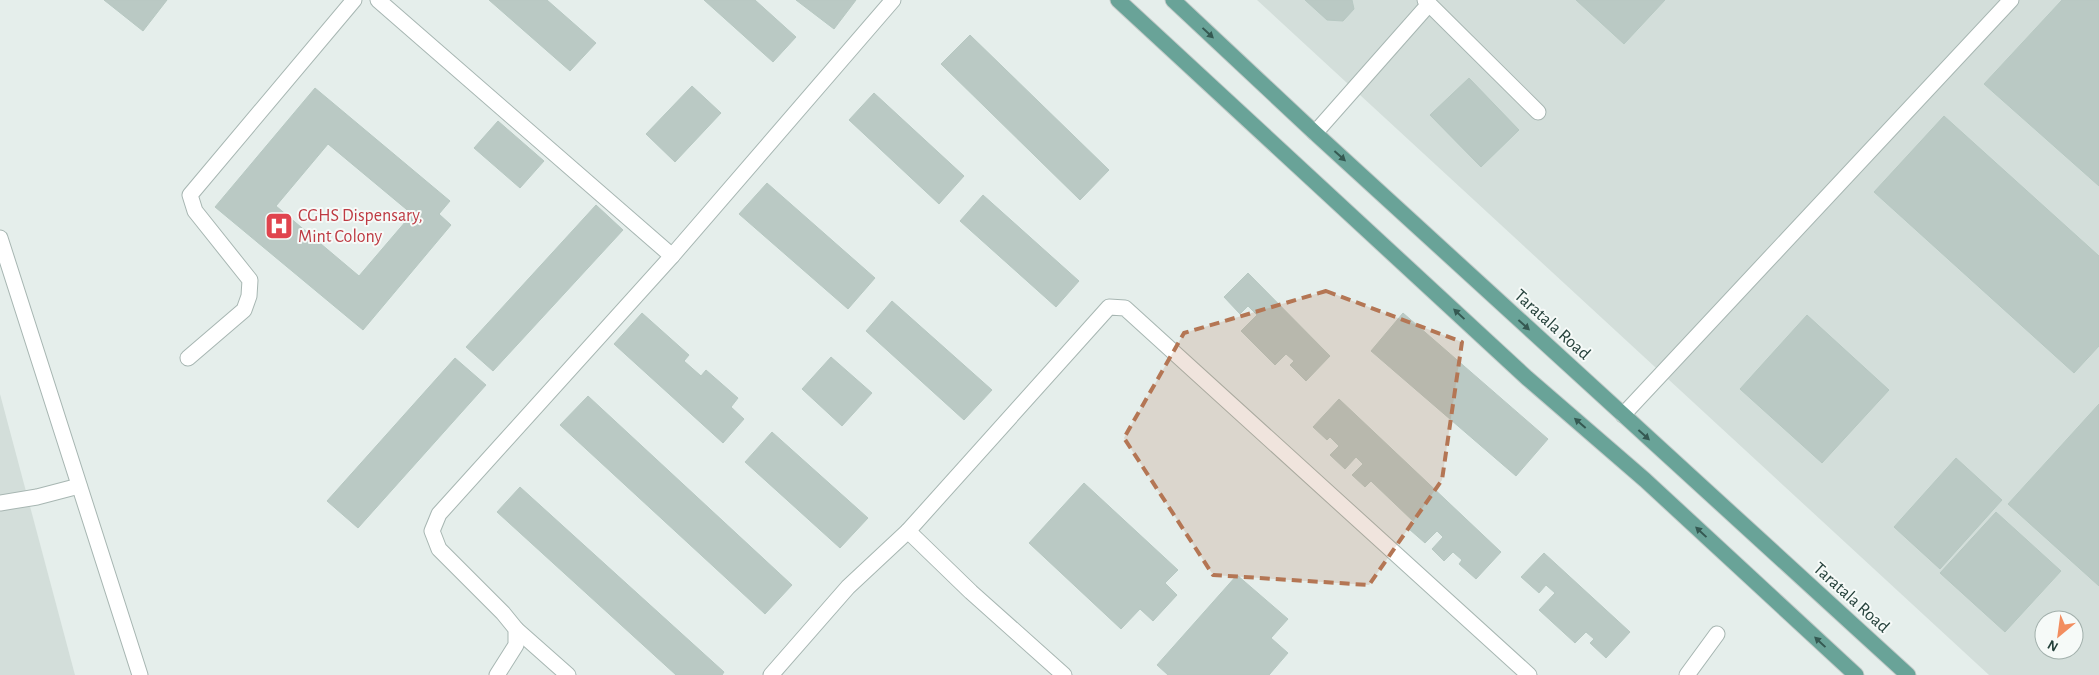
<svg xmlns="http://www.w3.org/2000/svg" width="2099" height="675" font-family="'Alegreya Sans',sans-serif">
<rect width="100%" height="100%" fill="#e5eeeb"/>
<!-- built -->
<g fill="#d3deda" fill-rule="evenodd">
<path d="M1257,0H2099V675H1989ZM2044,620H2074V650H2044Z"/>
<path d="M0,394L75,675H0Z"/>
</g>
<!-- building -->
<g fill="#bac9c4" stroke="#b7c8c2" fill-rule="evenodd">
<path d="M104,0H167L143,31Z"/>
<path d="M489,0H547L596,43L570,71Z"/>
<path d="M704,0H755L796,37L773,62Z"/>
<path d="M796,0H856L834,29Z"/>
<path d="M1305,0H1352L1354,9L1343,21L1327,20Z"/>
<path d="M1576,0H1665L1624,44Z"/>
<path d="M2062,0H2099V186L1984,84Z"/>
<path d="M970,35L1109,170L1080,200L941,64Z"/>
<path d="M1469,78L1519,130L1481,167L1430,115Z"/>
<path d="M692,86L721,113L675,162L646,134Z"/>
<path d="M315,88L450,201L439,214L451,225L363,330L215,207ZM328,144L412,214L359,276L276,206Z"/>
<path d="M874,93L964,176L939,204L849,120Z"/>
<path d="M1944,116L2099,256V346L2074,373L1874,192Z"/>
<path d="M498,121L544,161L520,188L474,148Z"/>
<path d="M767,183L875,278L848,309L739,214Z"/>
<path d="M983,195L1079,281L1056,307L960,221Z"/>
<path d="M596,205L623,230L493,371L466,347Z"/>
<path d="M1248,273L1330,356L1306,381L1290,365L1294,361L1286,354L1275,365L1241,331L1257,315L1248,306L1240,314L1224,297Z"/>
<path d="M892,301L992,390L964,420L866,331Z"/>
<path d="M642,313L689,355L684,361L701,376L706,370L738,398L731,407L744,419L723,443L614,344Z"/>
<path d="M1403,313L1548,439L1516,476L1371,351Z"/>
<path d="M1807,315L1889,390L1822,463L1740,389Z"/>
<path d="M831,357L872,393L842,426L802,389Z"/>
<path d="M455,358L486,385L358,528L327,501Z"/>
<path d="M588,396L792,585L765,614L560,425Z"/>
<path d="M1339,399L1501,552L1476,579L1459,564L1462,560L1453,552L1444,561L1432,549L1443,537L1437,531L1425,543L1409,529L1415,523L1371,481L1365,487L1352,475L1363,464L1356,457L1345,469L1330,455L1339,446L1330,437L1327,440L1313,427Z"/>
<path d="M2099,404V586L2008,504Z"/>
<path d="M772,432L868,518L840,548L745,462Z"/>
<path d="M1956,458L2002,500L1940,569L1894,527Z"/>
<path d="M1084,483L1178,570L1165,583L1177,595L1153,621L1140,609L1121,629L1029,543Z"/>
<path d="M520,487L724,672L722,675H676L497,512Z"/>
<path d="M1996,512L2061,571L2005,632L1940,573Z"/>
<path d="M1544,553L1630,632L1606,658L1590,643L1594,639L1586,632L1575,643L1539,610L1555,593L1546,585L1539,593L1521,577Z"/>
<path d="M1237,575L1288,619L1271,638L1288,653L1269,675H1168L1157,665Z"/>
</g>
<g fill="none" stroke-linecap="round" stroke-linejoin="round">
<defs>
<g id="minor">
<path d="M378,0L672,256"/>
<path d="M1425,0L1538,112"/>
<path d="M1315,133L1429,4"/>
<path d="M0,238L140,675"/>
<path d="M188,358L244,310L249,296L250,280L195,211L190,195L354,0"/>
<path d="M1623,415L2011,0"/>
<path d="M0,503L37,497L79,486"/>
<path d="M908,531L1109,307L1125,308L1529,675"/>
<path d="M516,629L568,675"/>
<path d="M497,675L516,645V629L503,613L439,549L432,531L439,514L672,256L893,0"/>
<path d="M771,675L848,587L908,531L971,592L1064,675"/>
<path d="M1687,675L1717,634"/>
</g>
<g id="major">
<path d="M1118,0L1527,378L1645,480L1856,675"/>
<path d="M1173,0L1315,133L1908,675"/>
</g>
</defs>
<!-- minor casing -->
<use href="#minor" stroke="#a7b6b2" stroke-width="17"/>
<!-- major casing -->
<use href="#major" stroke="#c2cac8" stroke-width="17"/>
<!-- minor -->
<use href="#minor" stroke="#fff" stroke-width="15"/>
<!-- major -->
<use href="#major" stroke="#69a398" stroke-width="15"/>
</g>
<!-- one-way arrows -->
<defs><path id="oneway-solid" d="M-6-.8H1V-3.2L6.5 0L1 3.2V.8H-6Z" transform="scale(1.25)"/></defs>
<g fill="#355952">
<use href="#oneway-solid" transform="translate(1208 33) rotate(43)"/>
<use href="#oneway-solid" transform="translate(1340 156) rotate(42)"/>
<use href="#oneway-solid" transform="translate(1459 314) rotate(-137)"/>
<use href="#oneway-solid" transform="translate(1524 325) rotate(42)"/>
<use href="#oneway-solid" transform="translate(1580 423) rotate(-139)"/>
<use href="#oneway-solid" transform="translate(1644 435) rotate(42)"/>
<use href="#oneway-solid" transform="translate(1701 532) rotate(-137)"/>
<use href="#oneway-solid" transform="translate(1820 642) rotate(-137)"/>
</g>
<!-- marked area -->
<path fill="#b47654" fill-opacity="0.2" stroke="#b47654" stroke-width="4" stroke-dasharray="10 6" stroke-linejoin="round" d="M1326,291L1462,342L1442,480L1369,585L1213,575L1124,438L1184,333Z"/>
<!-- icons -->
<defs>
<symbol id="hospital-square" viewBox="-11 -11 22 22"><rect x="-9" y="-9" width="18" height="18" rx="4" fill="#e0444e" stroke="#f6faf8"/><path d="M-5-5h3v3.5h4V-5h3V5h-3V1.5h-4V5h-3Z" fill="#fff"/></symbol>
</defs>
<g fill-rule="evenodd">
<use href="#hospital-square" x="263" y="210" width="32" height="32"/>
</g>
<g text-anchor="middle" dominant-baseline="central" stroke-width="4" stroke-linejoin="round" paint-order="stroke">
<!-- health labels -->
<g font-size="18" fill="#be3a42" stroke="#f6faf8" text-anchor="start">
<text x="298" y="216">CGHS Dispensary,<tspan x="298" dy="21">Mint Colony</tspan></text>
</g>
<!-- street labels -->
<g font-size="18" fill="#24403a" stroke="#f6faf8">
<text transform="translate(1552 325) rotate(42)">Taratala Road</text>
<text transform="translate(1851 598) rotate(42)">Taratala Road</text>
</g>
</g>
<!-- north arrow -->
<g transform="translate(2059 635) rotate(209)"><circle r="24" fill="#f6faf8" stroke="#a2b0ac"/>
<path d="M0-4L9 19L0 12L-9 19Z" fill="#f28d5f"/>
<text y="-8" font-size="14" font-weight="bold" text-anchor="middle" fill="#24403a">N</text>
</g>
</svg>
